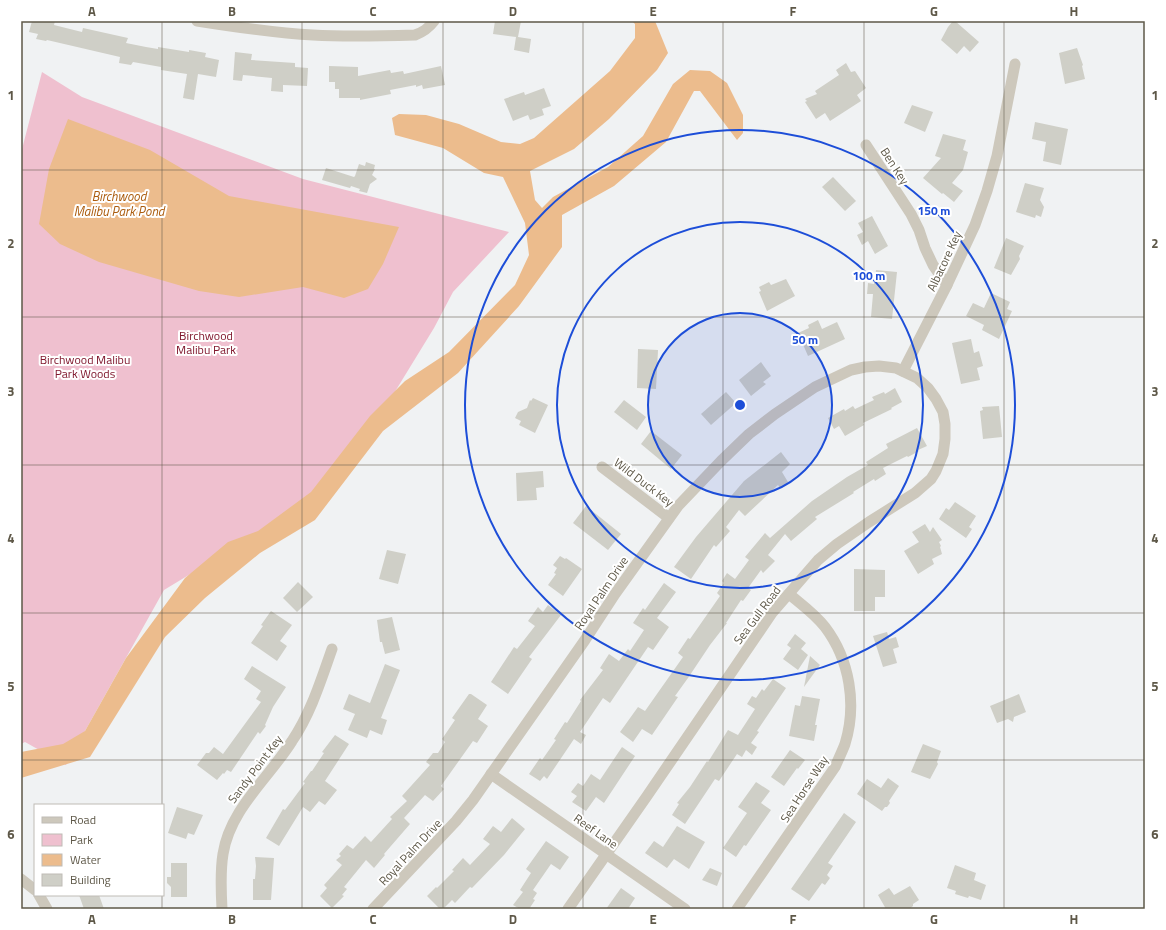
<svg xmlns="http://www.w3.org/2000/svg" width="1166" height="930" font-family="'Titillium Web',sans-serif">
<rect width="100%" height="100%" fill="#f0f2f3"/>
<!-- green -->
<path fill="#efc0cf" d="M42,72L82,97L303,179L509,232L453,292L434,328L358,452L306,504L164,590L66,765L25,742L21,744V153Z"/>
<!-- water -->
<g fill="#ecbc8d">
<path d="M632,21H655L668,53L657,70L609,119L574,149L530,171L535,200L542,208L553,197L608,167L643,136L673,84L690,70L710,71L727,83L743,115V133L737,140L700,91H694L666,142L614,186L562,215V247L519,306L458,373L383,431L315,520L260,553L205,598L165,637L90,757L21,778V752L63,744L85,731L126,658L185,578L228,542L258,531L311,492L370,416L405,381L449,352L515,285L529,255L525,223L503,177L484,173L443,148L395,135L392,118L399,114L426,115L459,124L501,142L520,144L534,138L610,71L635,38V24Z"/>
<path d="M68,119L150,150L229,196L399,227L383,264L368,289L344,298L303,287L239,297L199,291L99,262L60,244L39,224L49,169Z"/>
</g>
<!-- building -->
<g fill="#cfcfc7">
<path d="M32,21H55L54,25L82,32L83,28L128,38L126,43L146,47L158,49V47L189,52V50L206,53L205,57L219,60L216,77L198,74L194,100L183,98L187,74L161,70V67L133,62L131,65L119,63L120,57L47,40L46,41L36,39L38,34L29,32Z"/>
<path d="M495,21H521L518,37L531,39L529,53L514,50L516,37L493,34Z"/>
<path d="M953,21H955L979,42L970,52L964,46L957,54L941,40L948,27Z"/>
<path d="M1077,48L1083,65L1082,66L1085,79L1065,84L1059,53Z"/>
<path d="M235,52L252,54L251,60L295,63V67L308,68L307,86L283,85V92L271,91L272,78L243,75L242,81L233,80Z"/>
<path d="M846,63L851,72L855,71L866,88L857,95L861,101L830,121L825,113L816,119L805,102L807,101L805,99L817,94L815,91L839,75L836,70Z"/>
<path d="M329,66L358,67V76L390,70L391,73L403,71L404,74L441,66L445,85L423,89L422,85L416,87V85L390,90L391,94L360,100V98H339V89H335V82H329Z"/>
<path d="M544,88L551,106L542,109L544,115L530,120L528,115L513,121L504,99L524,92L525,95Z"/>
<path d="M912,105L933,112L925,132L904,123Z"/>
<path d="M1035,122L1068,129L1061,165L1043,161L1046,142L1032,139Z"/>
<path d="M943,134L966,140L963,150L968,152L963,170L952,183L963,191L954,202L943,193L942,194L923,178L941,158L935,156Z"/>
<path d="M366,162L375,165L374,169H375L372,175L377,179L370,184L367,193L359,191L360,189L351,186L350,188L322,180L326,168L354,177L355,176L359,164L365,166Z"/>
<path d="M833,177L856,201L845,211L822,187Z"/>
<path d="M1025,183L1044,188L1040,200L1044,207L1041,217L1036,215L1035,218L1016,212Z"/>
<path d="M872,216L888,246L875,254L868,241L862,245L857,235L863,232L858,223Z"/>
<path d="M1006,238L1024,246L1019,256L1020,259L1011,275L994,268Z"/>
<path d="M876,270L897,272L892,319L871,317L873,294H867L868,283L874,284Z"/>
<path d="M786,279L795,296L767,311L759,292L761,291L759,287L769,282L771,285Z"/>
<path d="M991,293L1010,302L1007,309L1012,311L999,339L982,330L984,325L966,316L973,303L984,308Z"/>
<path d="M818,320L822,329L837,322L845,339L808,356L798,333L809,328L808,325Z"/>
<path d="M971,339L974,353L979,351L983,366L977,368L980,380L961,384L952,343Z"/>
<path d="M638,349L658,350L656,389L637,388Z"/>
<path d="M761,362L771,376L763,382L766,384L751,396L739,380Z"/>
<path d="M895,388L902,402L891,408L892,409L863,423L864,425L845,436L839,426L834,429L828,418L844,409L845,411L853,406L855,409L874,400L872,397L884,392L885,394Z"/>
<path d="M726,392L736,403L711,425L701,414Z"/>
<path d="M533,398L548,405L535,433L519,425L521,421L515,418L518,412L527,408L530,400L531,401Z"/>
<path d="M624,400L646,417L637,430L614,412Z"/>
<path d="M999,406L1002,437L983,439L980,411L983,410L982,407Z"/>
<path d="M917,428L927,446L918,450L919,451L908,457L907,456L883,468L886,474L875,481L874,479L853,492L854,493L815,517L817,519L791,541L785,534L768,555L775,561L763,573L761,570L748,588L751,590L743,601L741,600L726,623H727L710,645L688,678L675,696L678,697L652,735L642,729L633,742L620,732L638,707L645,711L683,657L678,653L688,638L690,639L720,596L717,593L724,583L722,581L727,573L735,579L749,560L745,557L765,533L770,538L812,501L847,477L868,465L866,462L888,448L886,444Z"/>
<path d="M651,431L682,455L671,469L641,444Z"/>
<path d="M781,452L790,464L782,472L788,482L780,488L778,485L745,516L739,510L726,527L730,531L716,547L714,545L691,579L674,567L696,537L744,481Z"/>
<path d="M543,471L544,487L536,488L537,500L517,501L516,473Z"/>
<path d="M955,502L976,516L969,527L972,529L966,538L939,519L946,508L949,510Z"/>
<path d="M586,506L621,534L608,550L573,523Z"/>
<path d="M925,524L930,532L933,527L942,540L939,542L941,546L940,547L942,554L932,559L934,564L918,574L904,551L919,542L912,532Z"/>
<path d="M387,550L406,554L398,584L379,579Z"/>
<path d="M560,556L565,559L566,558L582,569L563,596L548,585L556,574L554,573L557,568L553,565Z"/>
<path d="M854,569L885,570V597H875V611H854Z"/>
<path d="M298,582L313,597L297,612L283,598Z"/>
<path d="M664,583L676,592L657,618L669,627L653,650L648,647L610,703L603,698L580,732L586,735L581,744L574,739L547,779L544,776L540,781L529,774L540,758L542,760L556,740L554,739L565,722L567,723L581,701L580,700L603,670L600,668L609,654L619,661L628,649L630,651L644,630L633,623L643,608L645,610Z"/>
<path d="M548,605L561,615L529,657L532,659L508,694L491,682L514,647L517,649L535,626L528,621L538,607L543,612Z"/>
<path d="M271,611L292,625L280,641L287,646L277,661L251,643L263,626L261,625Z"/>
<path d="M392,617L400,650L385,654L382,642H380L377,620Z"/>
<path d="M887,632L889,639L896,637L899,647L893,649L897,663L883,667L873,636Z"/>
<path d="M795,634L806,643L801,649L808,655L798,670L783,659L791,648L787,645Z"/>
<path d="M810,656L820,665L804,687Z"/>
<path d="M385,664L400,670L381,718L387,720L382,735L370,730L367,738L348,730L355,714L343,709L349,694L370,703Z"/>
<path d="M252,666L286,687L273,707L265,725L266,726L260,734L258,732L231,772L227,770L224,774L223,773L217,780L197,765L206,753H209L214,747L223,754L261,702L256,699L261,691L244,679Z"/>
<path d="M773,679L786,688L757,731L759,732L751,743L757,747L752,755L746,750L742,757L737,754L719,781L715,779L685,824L672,815L679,804L677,803L690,787L707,761L708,762L728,730L738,735L755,709L747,704L752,696L756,698L762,689L764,691Z"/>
<path d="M469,694H471L487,705L478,719L488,726L477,743L473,741L441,786L444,789L433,801L425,795L404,818L410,824L384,854L385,855L374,868L366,860L344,887L347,889L342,895L344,896L332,908L320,896L327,888L324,885L342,865L336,860L341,856L339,854L347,845L353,849L365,836L371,842L392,819L390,817L407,801L402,796L430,765L426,762L433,753H438L445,742L442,739L455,720L452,718Z"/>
<path d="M1019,694L1026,712L1014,717L1013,722L1008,719L997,723L990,706Z"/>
<path d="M802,696L820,699L815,725H817L814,741L789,736L795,705L800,706Z"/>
<path d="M335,735L349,744L325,781L337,790L325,805L319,801L310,812L303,807L279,846L266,838L283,809L285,810L305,783L303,782L311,771H312L324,753L322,752Z"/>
<path d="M923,744L941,751L937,762L938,764L930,779L911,772Z"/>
<path d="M622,747L635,756L604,803L596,797L586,811L572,802L577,796L571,792L578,783L583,786L591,774L600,780Z"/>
<path d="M790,750L805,760L798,769L797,768L784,786L771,777Z"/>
<path d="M888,778L899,786L889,801L890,803L887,807H885L882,811L857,794L867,779L881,788Z"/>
<path d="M756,782L770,791L761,803L771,810L746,846L744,845L736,857L723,848L747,813L738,807Z"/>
<path d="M177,807L203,815L194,835L188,833L186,839L168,833Z"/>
<path d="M844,813L856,822L828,863L833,866L827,875L830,878L825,885L822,883L809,901L791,889Z"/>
<path d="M512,818L525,829L504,855L472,888L470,887L455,903L452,900L443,909H440L427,896L436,887L437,888L454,871L452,870L463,858L470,865L490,844L483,839L493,826L501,832Z"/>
<path d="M677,826L705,842L689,869L674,859L667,868L645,853L654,841L663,847Z"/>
<path d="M546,841L569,857L560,870L551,864L533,890L537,893L533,899L535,900L529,909H520L513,905L523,892L520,890L531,873L526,869Z"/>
<path d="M255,857L274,858L271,900H253V879H255L256,866Z"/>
<path d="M171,863H187V897H171V887L167,883V877H171Z"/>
<path d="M955,865L976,873L974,880L986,885L981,900L969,896L968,898L955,894L956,891L947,888Z"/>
<path d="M710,868L722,873L717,886L702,880Z"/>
<path d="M910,886L919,900L913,904V906L909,909H886L878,895L889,888L894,895Z"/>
<path d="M621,888L635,898L628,909H606Z"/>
<path d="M79,895H99L104,909H84Z"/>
</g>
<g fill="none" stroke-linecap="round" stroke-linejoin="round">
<!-- street -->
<g stroke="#cdc8bc" stroke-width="11">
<path d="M197,21C235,27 274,33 313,35C347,37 381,36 415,35C423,32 428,29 434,21"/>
<path d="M866,145L911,214L919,230L925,248L933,265L947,285"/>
<path d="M903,371L947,285L975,225L987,191L997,156L1015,64"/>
<path d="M602,467L669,518"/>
<path d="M491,774L685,909"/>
<path d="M21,879L35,890"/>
<path d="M39,895L47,909"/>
<path d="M222,909C221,891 220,872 223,854C230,809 269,778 292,741C311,713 321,680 332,649"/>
<path d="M373,909L456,821L473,800L585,640L615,594L678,506L721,461L749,434L775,414L815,387L851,370L865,367L879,366L896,368L917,378L928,388L936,399L943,412L945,424V439L943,454L936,471L931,479L915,493L869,522L837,544L818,560L772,613L647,796L568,909"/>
<path d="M737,909L835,767C838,760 842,752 845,744C857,705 850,660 825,627C815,614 801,604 789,594"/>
</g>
</g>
<!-- grid -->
<path fill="none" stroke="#5e5848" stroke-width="1" stroke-opacity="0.55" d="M162,21V805M302,21V909M443,21V909M583,21V909M723,21V909M864,21V909M1004,21V909M21,170H1145M21,317H1145M21,465H1145M21,613H1145M21,760H1145M162,895V909"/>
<!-- distance rings -->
<circle cx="740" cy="405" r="92" fill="#1d4ed8" fill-opacity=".12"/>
<g fill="none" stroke="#1d4ed8" stroke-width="2">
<circle cx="740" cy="405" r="92"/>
<circle cx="740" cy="405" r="183"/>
<circle cx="740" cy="405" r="275"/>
</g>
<g text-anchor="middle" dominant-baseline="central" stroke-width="4" stroke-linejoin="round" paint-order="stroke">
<!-- street labels -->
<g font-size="12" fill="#5e5848" stroke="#fff">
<text transform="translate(895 166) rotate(57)">Ben Key</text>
<text transform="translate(944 261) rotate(-65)">Albacore Key</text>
<text transform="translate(644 482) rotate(37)">Wild Duck Key</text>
<text transform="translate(601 593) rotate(-56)">Royal Palm Drive</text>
<text transform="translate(757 615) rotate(-53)">Sea Gull Road</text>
<text transform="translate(255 769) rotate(-53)">Sandy Point Key</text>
<text transform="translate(804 789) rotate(-57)">Sea Horse Way</text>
<text transform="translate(596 831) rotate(35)">Reef Lane</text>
<text transform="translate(410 852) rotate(-47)">Royal Palm Drive</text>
</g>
<!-- park labels -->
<g font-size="12" fill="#80182e" stroke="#fff">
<text x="206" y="335">Birchwood<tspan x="206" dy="14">Malibu Park</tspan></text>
<text x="85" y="359">Birchwood Malibu<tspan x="85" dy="14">Park Woods</tspan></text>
</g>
<!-- water labels -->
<g font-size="13" font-style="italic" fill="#ab5c0e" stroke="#fff">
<text x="119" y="196">Birchwood<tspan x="119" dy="15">Malibu Park Pond</tspan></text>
</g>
</g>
<circle cx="740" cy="405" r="6" fill="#1d4ed8" stroke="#fff" stroke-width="2"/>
<g font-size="12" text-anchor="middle" font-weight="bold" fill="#1d4ed8" stroke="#fff" stroke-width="4" stroke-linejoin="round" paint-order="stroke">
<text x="934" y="215">150 m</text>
<text x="869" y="280">100 m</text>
<text x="805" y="344">50 m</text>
</g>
<!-- border -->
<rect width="1166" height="930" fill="none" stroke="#ffffff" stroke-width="44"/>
<!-- legend -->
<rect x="34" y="804" width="130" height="92" fill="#ffffff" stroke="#bfbcb6"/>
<rect x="42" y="817" width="20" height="6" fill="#cdc8bc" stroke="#bfbcb6"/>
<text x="70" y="824" font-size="12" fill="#5e5848">Road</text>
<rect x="42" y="834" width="20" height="12" fill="#efc0cf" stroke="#bfbcb6"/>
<text x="70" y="844" font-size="12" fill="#5e5848">Park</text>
<rect x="42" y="854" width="20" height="12" fill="#ecbc8d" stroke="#bfbcb6"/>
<text x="70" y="864" font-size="12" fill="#5e5848">Water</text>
<rect x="42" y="874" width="20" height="12" fill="#cfcfc7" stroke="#bfbcb6"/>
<text x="70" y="884" font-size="12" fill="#5e5848">Building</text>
<rect x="22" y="22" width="1122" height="886" fill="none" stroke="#5e5848" stroke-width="1.5"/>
<g font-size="13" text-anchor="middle" font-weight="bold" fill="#5e5848">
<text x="92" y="16">A</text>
<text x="232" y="16">B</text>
<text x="373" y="16">C</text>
<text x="513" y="16">D</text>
<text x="653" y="16">E</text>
<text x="793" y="16">F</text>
<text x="934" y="16">G</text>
<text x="1074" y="16">H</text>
<text x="11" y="100">1</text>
<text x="1155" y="100">1</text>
<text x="11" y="248">2</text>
<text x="1155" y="248">2</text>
<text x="11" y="396">3</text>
<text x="1155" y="396">3</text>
<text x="11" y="543">4</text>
<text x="1155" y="543">4</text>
<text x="11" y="691">5</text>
<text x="1155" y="691">5</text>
<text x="11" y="839">6</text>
<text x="1155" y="839">6</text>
<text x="92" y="924">A</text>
<text x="232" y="924">B</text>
<text x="373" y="924">C</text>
<text x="513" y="924">D</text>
<text x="653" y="924">E</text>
<text x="793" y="924">F</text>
<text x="934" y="924">G</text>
<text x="1074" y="924">H</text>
</g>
</svg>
